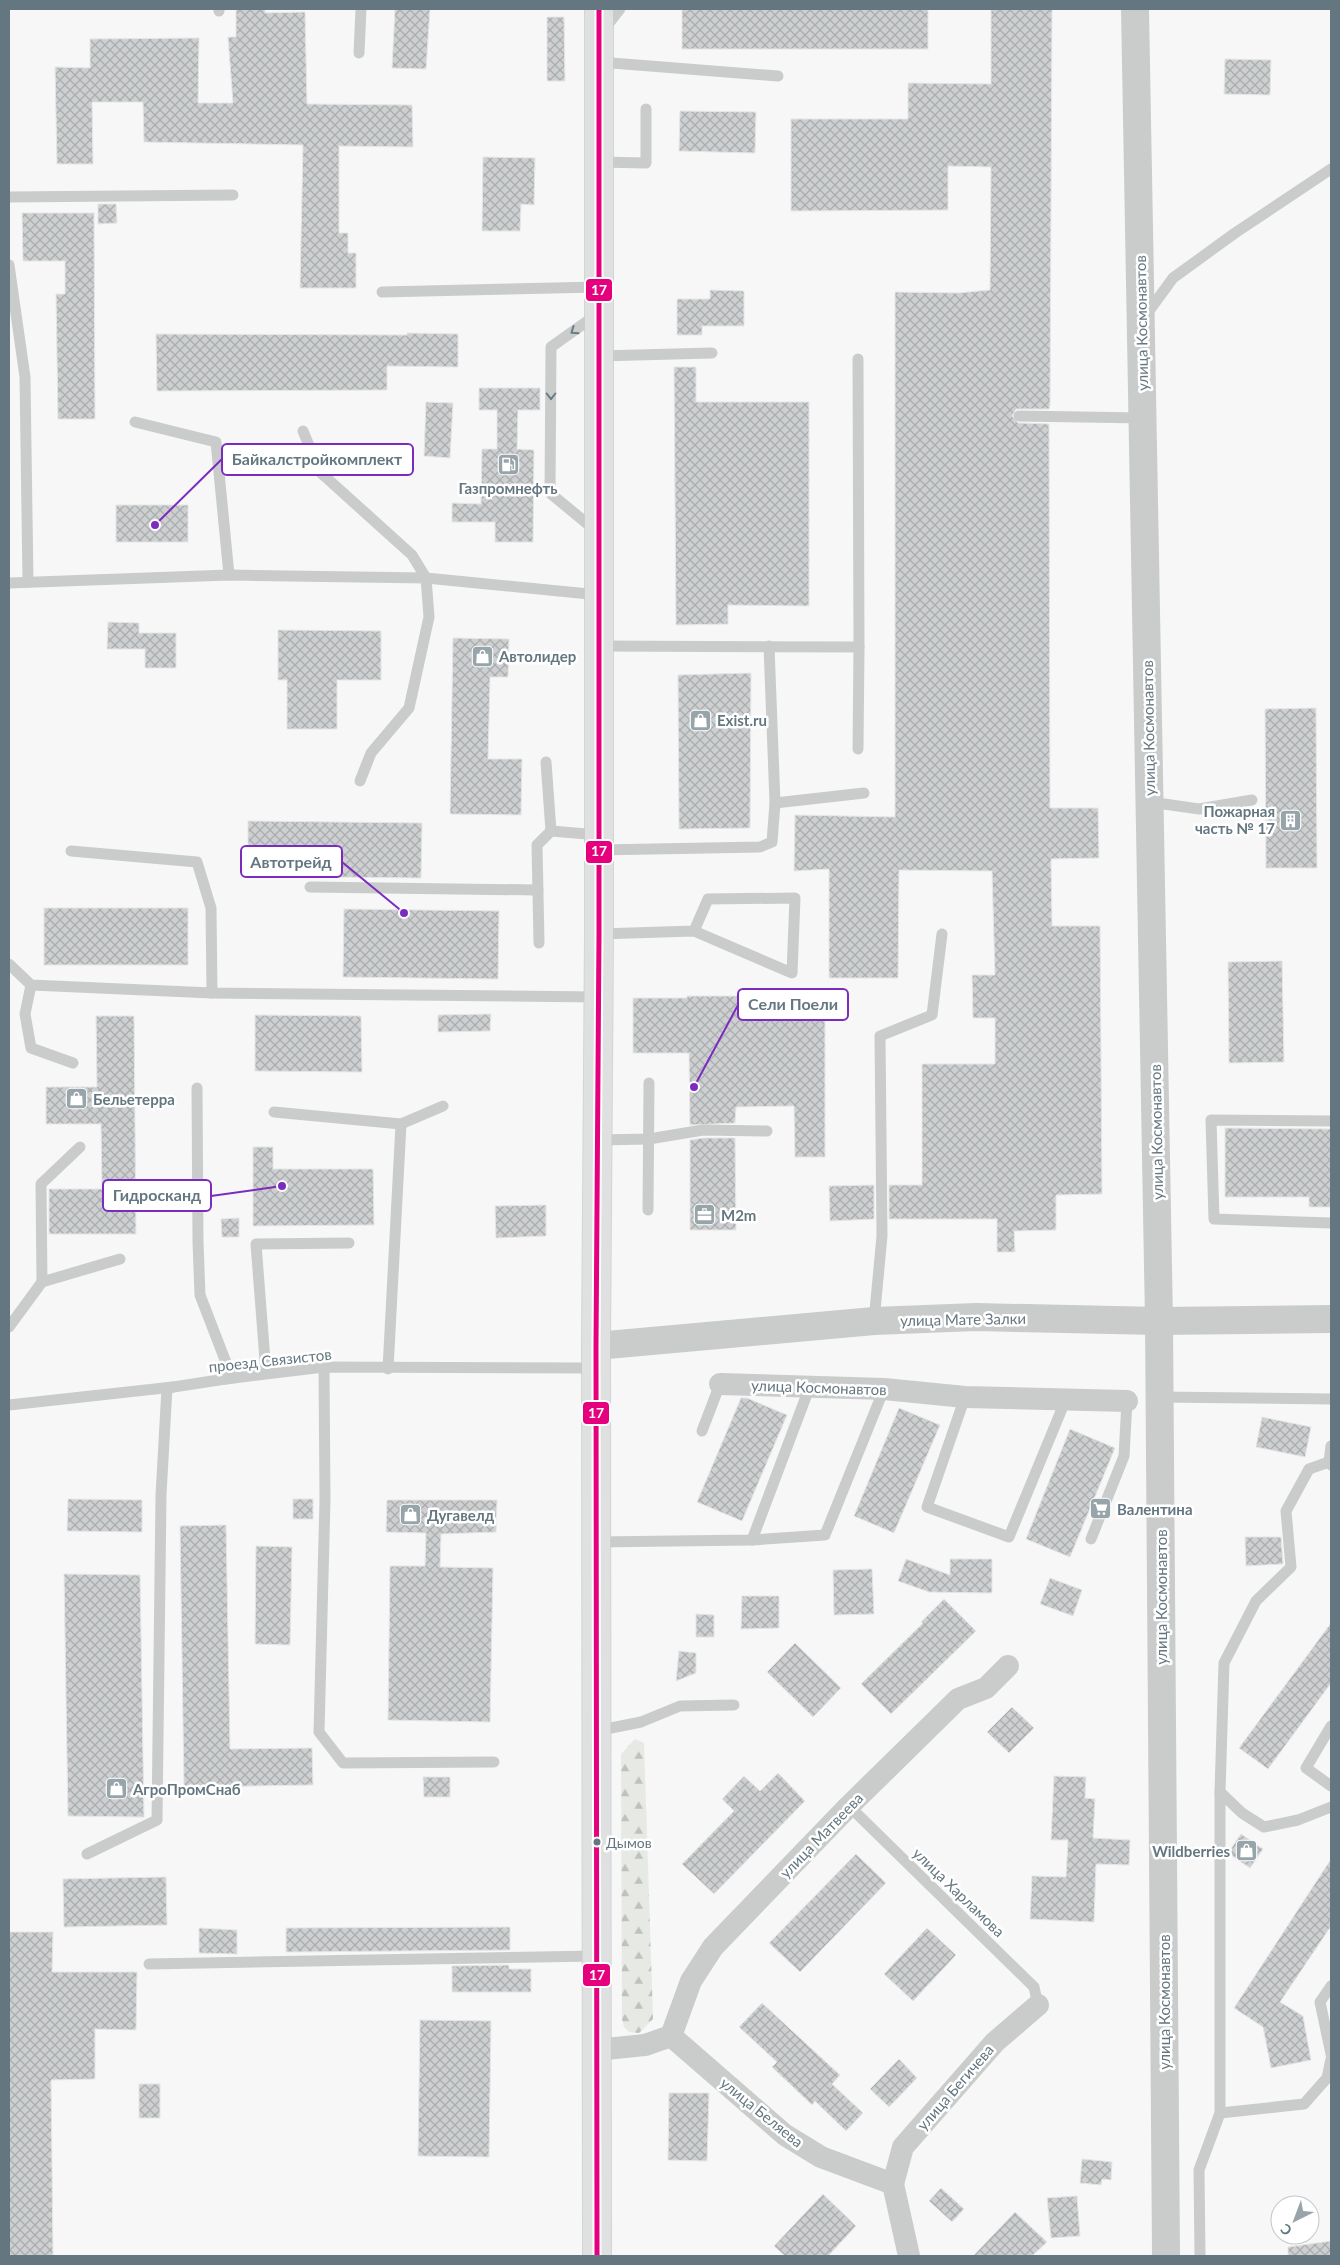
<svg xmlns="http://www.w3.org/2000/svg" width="1340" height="2265" font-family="Lato,sans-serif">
<defs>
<pattern id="forest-firs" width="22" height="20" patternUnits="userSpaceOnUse" patternTransform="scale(1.25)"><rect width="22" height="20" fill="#e6e9e4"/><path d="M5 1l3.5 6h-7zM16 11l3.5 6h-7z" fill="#bec2be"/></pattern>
<pattern id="building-cross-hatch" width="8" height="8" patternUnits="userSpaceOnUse" patternTransform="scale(1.25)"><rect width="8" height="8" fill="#cdcfd0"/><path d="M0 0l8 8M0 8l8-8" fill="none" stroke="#aaadae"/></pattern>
</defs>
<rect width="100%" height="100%" fill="#f7f7f7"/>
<!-- forest -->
<path fill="url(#forest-firs)" d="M635,1739L644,1743L653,2019L639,2033L629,2032L624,2027L622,2019L621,1754Z"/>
<!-- building -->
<g fill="url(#building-cross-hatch)" stroke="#e6e6e6">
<path d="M236,9H265V13L305,12L307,104L412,105L413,147L339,146V233H348V253H356V288H300L303,145L144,142L143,102H92L93,164H57L55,67L90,68V39L199,38L198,103H233L228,37H236Z"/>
<path d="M395,9H430L426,69L392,68Z"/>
<rect x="682" y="9" width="246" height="40"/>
<path d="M991,9H1052L1050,405L1049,409H1016L1012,416L1018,423L1049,424L1050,808H1098L1099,858L1051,859L1052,926H1100L1102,1194L1056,1195V1230L1014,1231L1015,1252H997V1219H889V1185H922V1064H995V1018H973L972,975H995L992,871L899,870L898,978H829V869L794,871L795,815L895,817V292L958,293L990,290L991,167L948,166V210L791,211V119H908V83L991,84Z"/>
<path d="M547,17H564L565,81H547Z"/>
<path d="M1225,59L1271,60L1270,95L1224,94Z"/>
<path d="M680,111L756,112L755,153L679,151Z"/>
<path d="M483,157L535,158L534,205L521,204L520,231H482Z"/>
<path d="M98,204H116L117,223L98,224Z"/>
<path d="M22,213H94L95,419H58L56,294H65V261H23Z"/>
<path d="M710,290L744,291V326H702V335H677V299H710Z"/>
<path d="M407,333L458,334V367L387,366V390L157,391L156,334L407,335Z"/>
<path d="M674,367H696V402H809V606L728,605V624L676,625Z"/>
<path d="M479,388H540V410H518L517,449L534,450L533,542H495V522H452V503L481,504L482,449H497V410H479Z"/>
<path d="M426,402L453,403L450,458L424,456Z"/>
<rect x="116" y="505" width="72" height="37"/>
<path d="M108,622L139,623V633H176V668H145V649H107Z"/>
<path d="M278,630L381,631V680H337V729H287V680H278Z"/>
<path d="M453,638L509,639L508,677H490L488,759H522L521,815L450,814Z"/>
<path d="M751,673L750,828L679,829L678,675Z"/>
<path d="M1316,708L1317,868H1266L1265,709Z"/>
<path d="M248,821L422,823L421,878L248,876Z"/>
<rect x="44" y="908" width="144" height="57"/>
<path d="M344,909L499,911L498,979L343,977Z"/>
<path d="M1282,961L1284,1062L1229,1063L1228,962Z"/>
<path d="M687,996H825V1157H795L794,1106L736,1107L735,1123L690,1125L689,1053H633V998H687Z"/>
<path d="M491,1014L490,1031L438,1032V1015Z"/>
<path d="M255,1015L361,1016L362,1072L255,1071Z"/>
<path d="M96,1016H134L136,1234H49V1189H102L101,1124H46V1087H97Z"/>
<path d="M1225,1128L1331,1129V1207H1309V1197H1225Z"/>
<path d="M704,1138H735L736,1230H690V1140Z"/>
<path d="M253,1147H273V1169H373L374,1225L253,1226Z"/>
<path d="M874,1185V1219L830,1221L829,1186Z"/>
<path d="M546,1205V1236L496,1238L495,1206Z"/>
<path d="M239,1218V1237H222L221,1219Z"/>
<path d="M741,1398H747L787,1415L742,1521L697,1502Z"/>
<path d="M899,1408L940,1425L894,1533L854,1516Z"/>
<path d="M1262,1417L1311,1427L1305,1457L1256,1447Z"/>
<path d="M1070,1429L1115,1448L1070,1557L1026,1539Z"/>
<path d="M68,1499L142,1500V1532L67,1531Z"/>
<rect x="293" y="1499" width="20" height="20"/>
<path d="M387,1500H497L496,1532L441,1534L440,1567L493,1568L490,1722L388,1720L390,1566H425L426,1533L386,1532Z"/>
<path d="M226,1525L230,1749L312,1748L313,1785L184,1787L180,1526Z"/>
<path d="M1245,1537H1281L1283,1564L1246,1566Z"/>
<path d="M256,1546L292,1547L290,1645L255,1644Z"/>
<path d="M906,1559L950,1575V1559H992V1593L929,1592L898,1581Z"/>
<path d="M872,1569L874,1614L834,1615L833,1570Z"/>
<path d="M64,1574L140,1575L144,1817L68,1816Z"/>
<path d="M1050,1578L1082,1590L1073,1616L1040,1604Z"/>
<path d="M742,1596H779V1628L741,1629Z"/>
<path d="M944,1599L976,1631L891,1714L861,1684L923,1623L921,1622Z"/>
<path d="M696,1614L714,1615V1637H696Z"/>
<path d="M1331,1623V1683L1268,1769L1239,1748Z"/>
<path d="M795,1643L841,1688L813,1717L767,1672Z"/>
<path d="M679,1651L696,1653V1673L676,1681Z"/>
<path d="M1012,1707L1034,1728L1009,1753L987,1732Z"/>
<path d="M778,1773L805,1801L714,1894L682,1864L734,1811L722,1799L744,1776L760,1791Z"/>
<path d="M1054,1776L1086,1777L1085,1798L1095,1799L1093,1838L1130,1840L1129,1865L1096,1864L1094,1922L1030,1919L1032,1876L1066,1877L1068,1840H1051Z"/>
<path d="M423,1777H450V1797H424Z"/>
<path d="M1241,1834L1263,1849L1250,1868L1228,1853Z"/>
<path d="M856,1854L886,1883L800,1972L769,1943Z"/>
<path d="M1331,1859V1926L1280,2002L1303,2016L1311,2060L1271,2068L1263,2027L1234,2008Z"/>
<path d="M166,1877L167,1925L64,1927L63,1879Z"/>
<path d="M510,1927V1950L286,1952V1928Z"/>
<path d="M199,1928L237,1930V1954L199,1953Z"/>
<path d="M927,1928L956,1955L913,2001L884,1974Z"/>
<path d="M9,1932H53L52,1972H137L136,2030L95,2029V2079L51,2080L53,2256H9Z"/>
<path d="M509,1965V1969H531V1992H452V1966Z"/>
<path d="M762,2003L840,2075L832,2084L863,2113L846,2131L815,2101L812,2105L772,2067L777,2062L739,2027Z"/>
<path d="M420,2020L491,2021L489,2157L418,2156Z"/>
<path d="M899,2059L917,2078L889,2107L870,2089Z"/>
<rect x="139" y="2084" width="21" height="34"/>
<path d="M669,2093H709L707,2161L668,2160Z"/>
<path d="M1082,2159L1112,2162L1111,2180L1102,2179L1101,2185L1080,2183Z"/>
<path d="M941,2188L964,2209L952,2222L929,2201Z"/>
<path d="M823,2194L856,2226L828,2256H785L774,2246Z"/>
<path d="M1077,2196L1080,2236L1051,2238L1047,2198Z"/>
<path d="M1015,2212L1047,2242L1032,2256H973Z"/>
<path d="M1331,2241V2256H1288V2247Z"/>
</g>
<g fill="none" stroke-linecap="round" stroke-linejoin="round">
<defs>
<path id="primary" d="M597,2256L596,1346L599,934V9"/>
</defs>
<!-- primary casing -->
<use href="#primary" stroke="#d3d4d5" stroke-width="30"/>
<!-- service -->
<g stroke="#cacccc" stroke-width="11">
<path d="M219,9V11"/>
<path d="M603,31L620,9"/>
<path d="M359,53L361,9"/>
<path d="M599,62L778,76"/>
<path d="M599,162L646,163V109"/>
<path d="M9,197L233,195"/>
<path d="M9,265L25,377L28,582"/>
<path d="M382,292L598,287"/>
<path d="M596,315L551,347L550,493L596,531"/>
<path d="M1146,315L1173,278L1235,233L1331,169"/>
<path d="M599,356L712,353"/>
<path d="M1019,416L1143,418"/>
<path d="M135,422L216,442L229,575"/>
<path d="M303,431L320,472L412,555L426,578L429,617L409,708L371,753L360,781"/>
<path d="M9,583L229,575L426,578L599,595"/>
<path d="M599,646L859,647L858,359"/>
<path d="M858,749L859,647"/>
<path d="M546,762L551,831L599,835"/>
<path d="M1150,802L1199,809L1252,800"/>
<path d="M775,803L864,793"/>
<path d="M599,850L760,847L772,842L775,803L769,646"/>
<path d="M71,851L197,862L211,908L212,993"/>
<path d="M310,887L538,890"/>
<path d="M599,934L694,931L792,973L795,898L708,899L694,931"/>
<path d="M539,943L537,845L551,831"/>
<path d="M9,964L31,985L212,993L598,997"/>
<path d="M31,985L25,1014L31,1048L73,1063"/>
<path d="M274,1112L401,1124"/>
<path d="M1331,1121L1211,1120L1214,1219L1331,1223"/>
<path d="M598,1140L649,1139L703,1130L767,1131"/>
<path d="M648,1210L649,1083"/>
<path d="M42,1282L41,1184L80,1147"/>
<path d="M874,1321L882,1236L880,1036L932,1015L942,934"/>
<path d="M9,1327L42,1282L120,1259"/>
<path d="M324,1367L325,1500L319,1732L343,1763L494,1762"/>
<path d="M388,1369L401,1124L443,1106"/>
<path d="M266,1373L256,1244L349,1243"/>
<path d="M226,1379L324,1367L596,1368"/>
<path d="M965,1397L927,1507L1009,1537L1066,1399"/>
<path d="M1160,1397L1331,1399"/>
<path d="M9,1405L173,1387"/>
<path d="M702,1431L720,1384"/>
<path d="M1331,1446L1329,1462L1331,1465"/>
<path d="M1091,1539L1124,1456L1127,1401"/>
<path d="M752,1540L810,1386"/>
<path d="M596,1542L752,1540L825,1535L884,1389"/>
<path d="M1331,1726L1306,1768L1331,1786"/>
<path d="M596,1731L641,1722L680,1706L734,1705"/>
<path d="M1220,1792L1242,1813L1264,1827L1298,1820L1331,1807"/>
<path d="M849,1806L1034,1987L1038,2005"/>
<path d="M87,1854L157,1820L161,1495L167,1388L232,1378L200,1295L198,1242L197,1088"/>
<path d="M149,1964L596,1956"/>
<path d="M1331,1986L1320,2002L1331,2054"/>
<path d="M1220,2113L1304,2104L1327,2078L1331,2059"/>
<path d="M1200,2256L1199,2170L1220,2113V1792L1224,1663L1256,1601L1291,1567L1286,1511L1309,1469L1329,1462"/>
</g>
<!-- minor -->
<g stroke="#cacccc" stroke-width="22">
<path d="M720,1384L884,1389L965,1397L1127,1401"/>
<path d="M671,2036L691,1981L713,1947L849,1806L958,1699L986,1688L1008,1666"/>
<path d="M596,2050L645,2045L671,2036L785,2135L821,2157L893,2184L909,2256"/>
<path d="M893,2184L903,2147L995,2042L1038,2005"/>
</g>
<!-- tertiary -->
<g stroke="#cacccc" stroke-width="28">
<path d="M1135,9L1159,1321L1166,2256"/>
<path d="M596,1346L874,1321L976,1317L1159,1321L1331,1319"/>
</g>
<!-- primary -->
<use href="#primary" stroke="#dfe0e0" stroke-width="28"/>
<defs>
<path id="bus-1" d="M597,2256L596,1346L599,934V9"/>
</defs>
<!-- bus-1 casing -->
<use href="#bus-1" stroke="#fff" stroke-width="9"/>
<!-- bus-1 -->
<use href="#bus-1" stroke="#e5007d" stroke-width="5"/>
</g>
<!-- one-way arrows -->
<defs><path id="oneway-chevron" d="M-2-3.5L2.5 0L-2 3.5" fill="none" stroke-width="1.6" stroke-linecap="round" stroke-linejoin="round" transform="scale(1.25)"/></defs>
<g stroke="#697b84">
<use href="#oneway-chevron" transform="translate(574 331) rotate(145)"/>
<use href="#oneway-chevron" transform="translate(551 396) rotate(90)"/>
</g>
<!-- icons -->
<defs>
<symbol id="fuel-square" viewBox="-11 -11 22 22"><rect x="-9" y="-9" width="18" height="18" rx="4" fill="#97a4aa" stroke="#fff"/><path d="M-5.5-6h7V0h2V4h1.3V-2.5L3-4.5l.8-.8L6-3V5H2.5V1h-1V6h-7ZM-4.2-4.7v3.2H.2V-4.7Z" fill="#fff"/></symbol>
<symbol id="shop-square" viewBox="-11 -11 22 22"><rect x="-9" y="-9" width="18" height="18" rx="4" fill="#97a4aa" stroke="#fff"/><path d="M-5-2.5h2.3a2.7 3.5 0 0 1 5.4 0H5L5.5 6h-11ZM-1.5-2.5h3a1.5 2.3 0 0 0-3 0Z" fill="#fff"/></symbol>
<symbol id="building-square" viewBox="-11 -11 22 22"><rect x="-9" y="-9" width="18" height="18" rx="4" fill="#97a4aa" stroke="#fff"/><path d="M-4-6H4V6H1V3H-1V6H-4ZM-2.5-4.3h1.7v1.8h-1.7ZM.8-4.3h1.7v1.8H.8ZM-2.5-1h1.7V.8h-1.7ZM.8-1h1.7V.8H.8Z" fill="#fff"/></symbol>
<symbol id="office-square" viewBox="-11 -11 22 22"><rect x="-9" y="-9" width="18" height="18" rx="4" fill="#97a4aa" stroke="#fff"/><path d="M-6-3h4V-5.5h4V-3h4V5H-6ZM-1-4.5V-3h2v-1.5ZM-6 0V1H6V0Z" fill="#fff"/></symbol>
<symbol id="supermarket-square" viewBox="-11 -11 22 22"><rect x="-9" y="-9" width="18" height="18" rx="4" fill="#97a4aa" stroke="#fff"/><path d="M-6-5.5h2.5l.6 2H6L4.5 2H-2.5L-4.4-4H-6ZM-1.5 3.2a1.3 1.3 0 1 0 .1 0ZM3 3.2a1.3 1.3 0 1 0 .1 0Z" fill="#fff"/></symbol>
</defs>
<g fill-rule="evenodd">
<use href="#fuel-square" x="496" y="452" width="25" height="25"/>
<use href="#shop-square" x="470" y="644" width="25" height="25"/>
<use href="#shop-square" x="688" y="708" width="25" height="25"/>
<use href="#building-square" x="1278" y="808" width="25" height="25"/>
<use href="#shop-square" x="64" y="1086" width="25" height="25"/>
<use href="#office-square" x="692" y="1202" width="25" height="25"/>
<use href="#supermarket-square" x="1088" y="1496" width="25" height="25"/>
<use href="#shop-square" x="398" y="1502" width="25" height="25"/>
<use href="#shop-square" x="104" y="1776" width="25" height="25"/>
<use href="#shop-square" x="1234" y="1838" width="25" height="25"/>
</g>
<!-- markers -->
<circle fill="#647780" stroke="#fff" stroke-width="2" cx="597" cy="1842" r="4.5"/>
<g text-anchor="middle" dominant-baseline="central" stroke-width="5" stroke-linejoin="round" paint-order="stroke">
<!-- bus labels -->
<g font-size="14" fill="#647780" stroke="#fff" text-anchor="start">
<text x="606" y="1842">Дымов</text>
</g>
<!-- street labels -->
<g font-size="15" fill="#647780" stroke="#fff">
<text transform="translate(1141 323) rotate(-91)">улица Космонавтов</text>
<text transform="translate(1148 728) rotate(-91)">улица Космонавтов</text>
<text transform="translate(1156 1132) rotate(-91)">улица Космонавтов</text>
<text transform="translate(963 1319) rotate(-1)">улица Мате Залки</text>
<text transform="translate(270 1360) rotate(-6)">проезд Связистов</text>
<text transform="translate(819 1387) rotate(2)">улица Космонавтов</text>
<text transform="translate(1161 1597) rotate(-90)">улица Космонавтов</text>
<text transform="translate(821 1835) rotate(-46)">улица Матвеева</text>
<text transform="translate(959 1892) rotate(44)">улица Харламова</text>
<text transform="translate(1164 2002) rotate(-90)">улица Космонавтов</text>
<text transform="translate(955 2087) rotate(-49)">улица Бегичева</text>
<text transform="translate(762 2112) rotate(39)">улица Беляева</text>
</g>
<!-- poi labels -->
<g font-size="15" font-weight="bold" fill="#647780" stroke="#fff" text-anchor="start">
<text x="508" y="488" text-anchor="middle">Газпромнефть</text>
<text x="499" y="656">Автолидер</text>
<text x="717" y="720">Exist.ru</text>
<text x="1275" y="811" text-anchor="end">Пожарная<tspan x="1275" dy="17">часть № 17</tspan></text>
<text x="93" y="1099">Бельетерра</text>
<text x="721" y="1215">М2m</text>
<text x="1117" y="1509">Валентина</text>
<text x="427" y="1515">Дугавелд</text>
<text x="133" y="1789">АгроПромСнаб</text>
<text x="1230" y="1851" text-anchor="end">Wildberries</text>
</g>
</g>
<!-- callouts -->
<path fill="none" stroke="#7b2cbf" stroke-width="2" d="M155 525L222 459M404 913L342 862M694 1087L738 1005M282 1186L211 1196"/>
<g fill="#7b2cbf" stroke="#fff" stroke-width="2">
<circle cx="155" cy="525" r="5"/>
<circle cx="404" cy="913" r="5"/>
<circle cx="694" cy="1087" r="5"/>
<circle cx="282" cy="1186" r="5"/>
</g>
<g fill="#fff" stroke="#7b2cbf" stroke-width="2">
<rect x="222" y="444" width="191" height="31" rx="5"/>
<rect x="241" y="846" width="101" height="31" rx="5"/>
<rect x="738" y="989" width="110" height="31" rx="5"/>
<rect x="103" y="1180" width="108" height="31" rx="5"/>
</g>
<g font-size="16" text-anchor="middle" font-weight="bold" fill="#647780">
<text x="317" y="465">Байкалстройкомплект</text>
<text x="291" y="868">Автотрейд</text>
<text x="793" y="1010">Сели Поели</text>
<text x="157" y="1201">Гидросканд</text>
</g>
<g stroke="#fff" stroke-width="2">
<rect x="585" y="278" width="28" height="24" rx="5" fill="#e5007d"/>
<rect x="585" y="840" width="28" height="24" rx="5" fill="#e5007d"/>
<rect x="582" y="1401" width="28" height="24" rx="5" fill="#e5007d"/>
<rect x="582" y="1963" width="29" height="24" rx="5" fill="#e5007d"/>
</g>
<g font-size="14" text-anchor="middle" font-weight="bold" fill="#fff">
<text x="599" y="295">17</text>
<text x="599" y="856">17</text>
<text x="596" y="1418">17</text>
<text x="597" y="1980">17</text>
</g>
<!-- border -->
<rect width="1340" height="2265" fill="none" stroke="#647780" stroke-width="20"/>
<!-- north arrow -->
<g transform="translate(1295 2220) rotate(222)"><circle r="24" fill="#ffffff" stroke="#c1c9cc"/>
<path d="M0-4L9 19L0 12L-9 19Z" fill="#97a4aa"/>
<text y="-8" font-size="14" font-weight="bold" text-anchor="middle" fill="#647780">С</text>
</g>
</svg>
